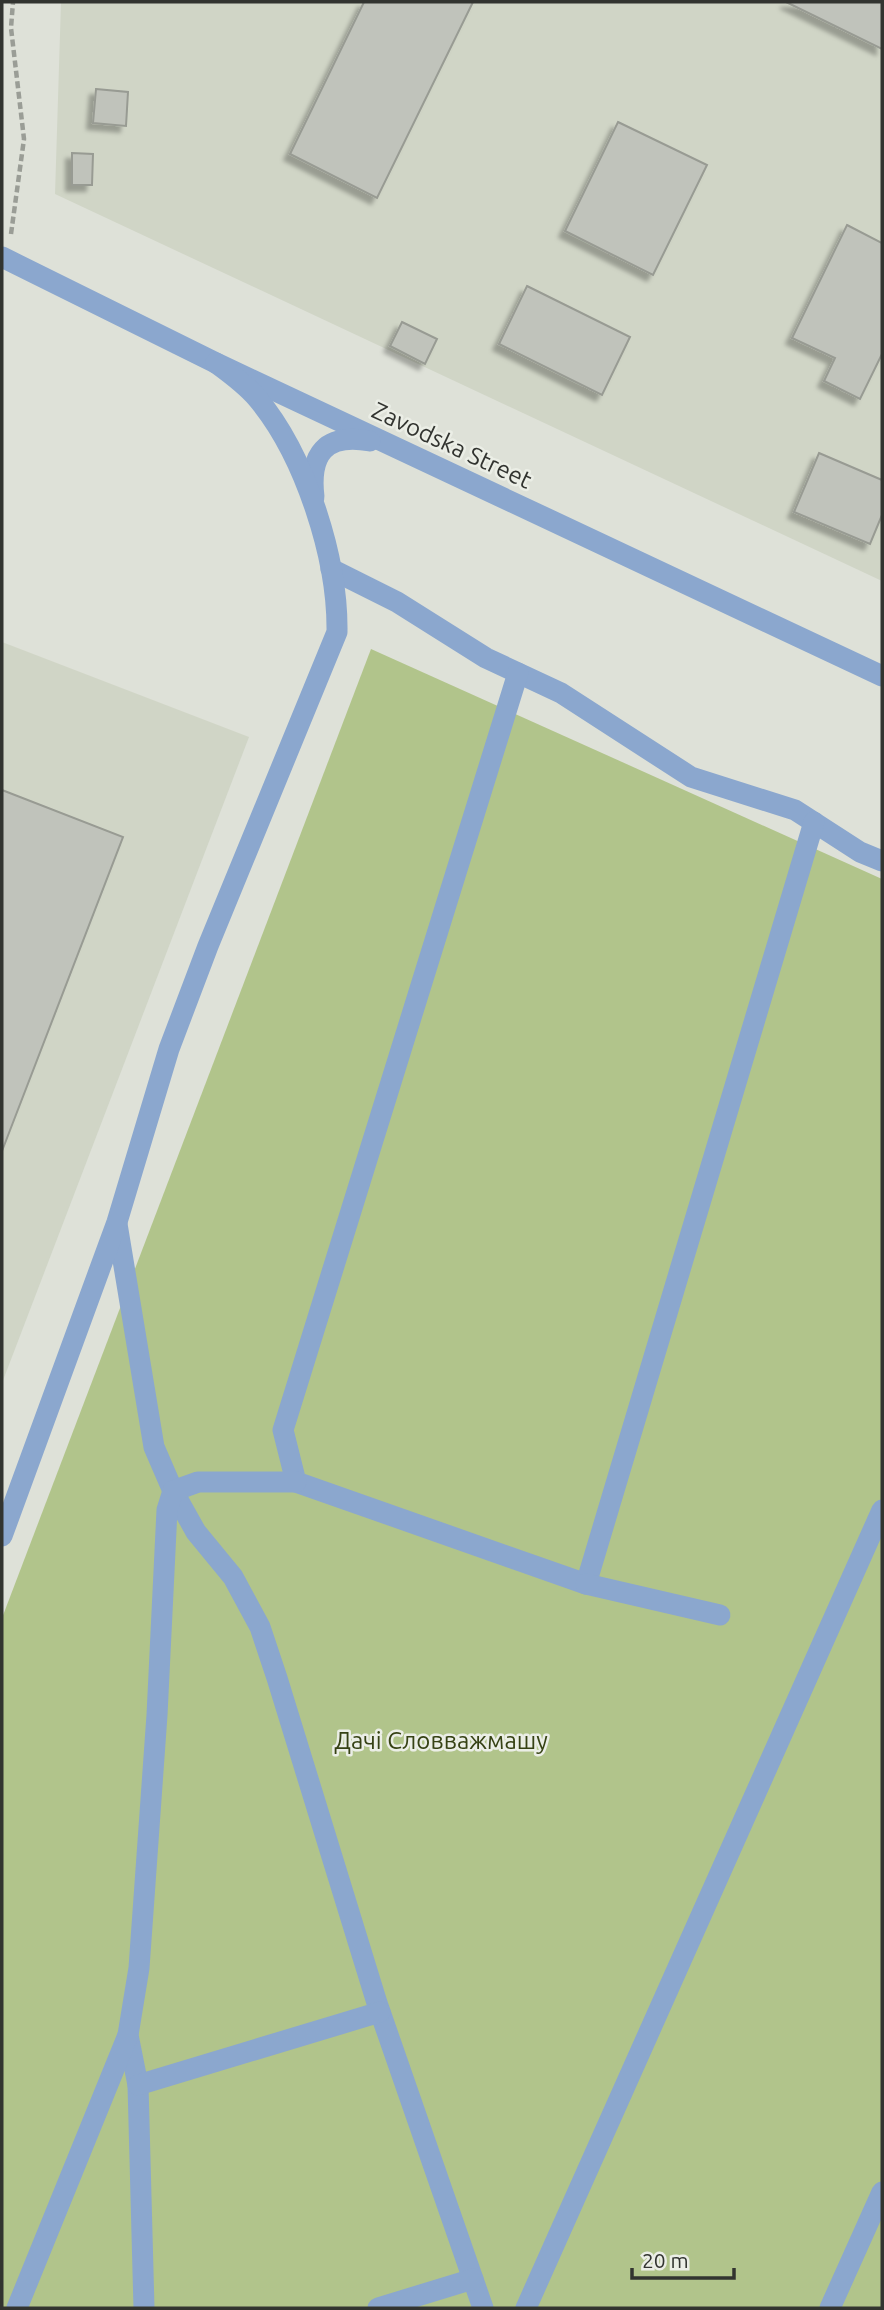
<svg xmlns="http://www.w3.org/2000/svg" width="884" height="2310" font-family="Ubuntu,sans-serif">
<defs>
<filter id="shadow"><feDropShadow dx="-6" dy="6" stdDeviation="2" flood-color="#0004"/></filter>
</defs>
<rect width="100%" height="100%" fill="#dee1d8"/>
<!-- built -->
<g fill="#d0d5c6">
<path d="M61,2H882V581L55,194Z"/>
<path d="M2,642L249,737L2,1383Z"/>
</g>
<!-- green -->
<path fill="#b1c48b" d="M371,649L882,879V2308H2V1618Z"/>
<!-- building -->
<g fill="#c0c3bb" stroke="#989b93" stroke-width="2" filter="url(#shadow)">
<path d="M364,2H473L377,198L290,154Z"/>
<path d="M786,2H882V49Z"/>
<path d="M96,89L128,92L126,126L93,123Z"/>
<path d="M618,122L707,165L653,275L565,231Z"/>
<path d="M72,153L93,154L92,185H72Z"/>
<path d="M847,225L882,243V354L860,399L824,381L835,358L792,338Z"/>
<path d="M527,286L630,337L602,395L499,344Z"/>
<path d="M402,322L437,339L425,364L390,346Z"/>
<path d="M819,453L882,480V515L870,544L794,512Z"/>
<path d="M2,790L123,837L2,1151Z"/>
</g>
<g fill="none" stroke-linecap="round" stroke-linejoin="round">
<!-- path -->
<path stroke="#9a9d96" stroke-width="4.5" stroke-dasharray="7 3.5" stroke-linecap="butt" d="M11,234L24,139L11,28L13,2"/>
<!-- minor -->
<g stroke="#8ba7ce" stroke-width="21">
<path d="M2,257L216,363L882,676"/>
<path d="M314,497C309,454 325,433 370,441"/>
<path d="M331,569L397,602L486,658L561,693L691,777L795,810L860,852L882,861"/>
<path d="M518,673L283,1430L296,1482L586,1584L814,822"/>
<path d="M117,1224L154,1447L173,1491L196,1532L233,1577L260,1627L277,1678L377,2003L483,2308"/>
<path d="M2,1536L117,1222L169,1049L208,946L337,632C338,558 305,455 257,398C245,384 231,374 216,363"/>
<path d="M586,1584L720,1615"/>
<path d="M128,2035L138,2085L144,2308"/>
<path d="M138,2085L380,2012"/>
<path d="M17,2308L128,2035L139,1968L157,1715L167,1510L173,1491L198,1482H296"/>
<path d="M378,2308L473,2279"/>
<path d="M526,2308L882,1510"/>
<path d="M830,2308L882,2192"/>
</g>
</g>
<g text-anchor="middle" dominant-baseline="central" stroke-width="5" stroke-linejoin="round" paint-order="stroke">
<!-- street labels -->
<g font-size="24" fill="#323430" stroke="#ebeee6">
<text transform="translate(452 445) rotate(25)">Zavodska Street</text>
</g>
<!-- park labels -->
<g font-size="24" fill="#364214" stroke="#ebeee6">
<text x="441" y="1740">Дачі Словважмашу</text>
</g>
</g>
<!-- border -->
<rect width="884" height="2310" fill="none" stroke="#323430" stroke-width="7"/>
<!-- scale -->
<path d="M632 2268v10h102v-10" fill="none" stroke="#323430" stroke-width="3.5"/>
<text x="642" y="2268" font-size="21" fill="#323430" stroke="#ebeee6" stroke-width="5" paint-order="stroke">20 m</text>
</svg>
